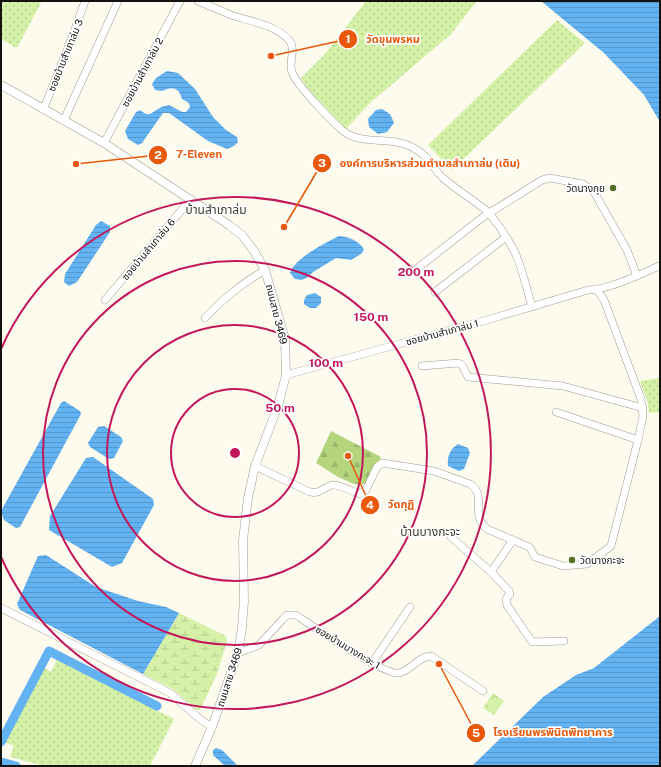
<svg xmlns="http://www.w3.org/2000/svg" width="661" height="767" font-family="'Public Sans','Noto Sans Thai',sans-serif">
<defs>
<pattern id="grass-dots" width="8" height="8" patternUnits="userSpaceOnUse"><rect width="8" height="8" fill="#d4f1a7"/><path d="M2 2h.1M6 6h.1" fill="none" stroke="#b5ce8f" stroke-width="1.8" stroke-linecap="round"/></pattern>
<pattern id="forest-firs" width="22" height="20" patternUnits="userSpaceOnUse"><rect width="22" height="20" fill="#b4d57c"/><path d="M5 1l3.5 6h-7zM16 11l3.5 6h-7z" fill="#9ab66a"/></pattern>
<pattern id="wetland-marsh" width="20" height="14" patternUnits="userSpaceOnUse"><rect width="20" height="14" fill="#d4f1a7"/><path d="M1 5h8M5 5V1M11 12h8M15 12V8" fill="none" stroke="#b5ce8f"/></pattern>
<pattern id="park-crowns" width="20" height="18" patternUnits="userSpaceOnUse"><rect width="20" height="18" fill="#d4f1a7"/><path d="M2 6a3 3 0 1 1 6 0M12 15a3 3 0 1 1 6 0" fill="none" stroke="#b5ce8f"/></pattern>
<pattern id="water-rules" width="6" height="5" patternUnits="userSpaceOnUse"><rect width="6" height="5" fill="#63b2f2"/><path d="M0 2.5h6" fill="none" stroke="#5598ce"/></pattern>
</defs>
<rect width="100%" height="100%" fill="#fdfaee"/>
<!-- grass -->
<g fill="url(#grass-dots)">
<path d="M1,1H42L17,48L1,39Z"/>
<path d="M366,1H477L450,35L370,103L346,129L308,89L301,78L326,53Z"/>
<path d="M557,20L585,43L452,170L428,145Z"/>
<path d="M660,378V412L649,413L648,403L640,381Z"/>
<path d="M57,660L174,719L150,766H44L10,757L14,746L4,742L44,668L51,672Z"/>
</g>
<!-- forest -->
<path fill="url(#forest-firs)" d="M331,431L381,457L367,484H354L338,477L316,463Z"/>
<!-- wetland -->
<path fill="url(#wetland-marsh)" d="M179,613L226,636L227,641L217,674L200,710H197L173,689L143,674Z"/>
<!-- park -->
<path fill="url(#park-crowns)" d="M493,693L504,701L494,715L483,708Z"/>
<!-- water -->
<g fill="url(#water-rules)">
<path d="M541,1H660V122L644,95L604,53Z"/>
<path d="M167,71L178,73L195,89L213,117L226,130L237,137L238,142L234,146L227,149L208,141L169,113H163L142,143L138,145L128,139L125,131L136,112L140,110C150,118 150,113 160,108C162,106 166,106 169,105L182,112H186L190,107L189,103L182,99C179,87 172,86 162,91L155,90L152,84L156,78Z"/>
<path d="M382,109L390,114L394,123L387,132L378,134L369,127L368,119L376,110Z"/>
<path d="M101,221L110,226V232L77,282L69,286L64,282L65,274L96,225Z"/>
<path d="M339,236C349,237 360,241 364,250L361,254L351,260L336,258L313,272L308,277L302,280L295,279L290,273C295,258 325,243 339,236Z"/>
<path d="M315,293L321,297V303L316,308H310L304,304V300L307,295Z"/>
<path d="M64,401L80,411L81,414L20,527L16,528L4,520L1,511L61,403Z"/>
<path d="M104,426L121,437L123,441L114,458L109,459L90,447L88,443L98,427Z"/>
<path d="M458,444L468,448L470,453L464,469L459,471L448,466C447,456 450,449 458,444Z"/>
<path d="M93,457L153,499L154,505L122,563L112,567L49,530L50,516L86,458Z"/>
<path d="M46,555L96,587L138,601L166,607L179,613L143,674L20,610L17,604L38,556Z"/>
<path d="M660,616V766H472L543,697L576,675L594,668Z"/>
<path d="M216,748L222,750L238,766H225L213,755V750Z"/>
</g>
<g fill="none" stroke-linecap="round" stroke-linejoin="round">
<!-- canal -->
<g stroke="#63b2f2" stroke-width="9">
<path d="M1,742L49,651L157,706"/>
<path d="M1,762L16,766"/>
</g>
<defs>
<g id="minor">
<path d="M198,1C209,6 220,10 231,15C249,21 276,25 289,40C297,50 288,61 292,72C296,85 332,121 343,131C362,145 384,137 405,144C413,147 421,152 427,158C433,164 436,172 442,177C456,190 473,199 488,212C492,216 495,222 499,226C505,235 512,245 516,255C523,271 527,290 532,307"/>
<path d="M44,108L73,35L85,1"/>
<path d="M64,120L118,1"/>
<path d="M104,143L180,1"/>
<path d="M414,271L483,217L542,180L550,178L583,184L594,192L627,250L637,276"/>
<path d="M435,292L506,237"/>
<path d="M105,300L191,199"/>
<path d="M205,318C225,297 240,285 265,270"/>
<path d="M422,366L458,363L462,365L468,377L563,386L643,408"/>
<path d="M286,375L487,320L588,290C610,289 639,275 659,266"/>
<path d="M556,412L638,440"/>
<path d="M255,466L310,492C320,494 323,488 332,485C337,484 353,491 360,494L366,490L377,467L382,463L434,471L470,484C488,496 469,514 487,529L529,547C533,550 532,554 535,557L563,566L587,564L611,546L638,440L643,416L641,399L604,300L597,290"/>
<path d="M451,537L491,572"/>
<path d="M513,540L491,572L509,591L510,594L506,599L507,605L532,642L564,641"/>
<path d="M1,608L170,693L201,720L212,727"/>
<path d="M238,653L259,645L283,619L287,615H296C311,625 385,676 399,673C412,670 417,657 431,656L483,691"/>
<path d="M372,663L410,607"/>
</g>
<path id="tertiary" d="M1,85L104,143L229,225L242,235L254,251L265,270L285,339L286,375L278,406L255,466L248,498L243,540L244,601L242,628L238,653L212,727L195,766"/>
</defs>
<!-- minor casing -->
<use href="#minor" stroke="#9e9b91" stroke-width="8"/>
<!-- tertiary casing -->
<use href="#tertiary" stroke="#9e9b91" stroke-width="9"/>
<!-- minor -->
<use href="#minor" stroke="#fff" stroke-width="7"/>
<!-- tertiary -->
<use href="#tertiary" stroke="#fff" stroke-width="8"/>
</g>
<!-- distance rings -->
<g fill="none" stroke="#c2185b" stroke-width="2">
<circle cx="235" cy="453" r="64"/>
<circle cx="235" cy="453" r="128"/>
<circle cx="235" cy="453" r="192"/>
<path d="M1 349A256 256 0 1 1 1 557"/>
</g>
<!-- markers -->
<g fill="#546e20" stroke="#fff" stroke-width="1.5">
<circle cx="613" cy="188" r="4"/>
<circle cx="572" cy="560" r="4"/>
</g>
<g text-anchor="middle" dominant-baseline="central" stroke-width="3.5" stroke-linejoin="round" paint-order="stroke">
<!-- street labels -->
<g font-size="10" fill="#13120e" stroke="#fff">
<text transform="translate(65 55) rotate(-68)">ซอยบ้านสำเภาล่ม 3</text>
<text transform="translate(142 72) rotate(-62)">ซอยบ้านสำเภาล่ม 2</text>
<text transform="translate(148 249) rotate(-50)">ซอยบ้านสำเภาล่ม 6</text>
<text transform="translate(277 314) rotate(76)">ถนนสาย 3469</text>
<text transform="translate(442 332) rotate(-15)">ซอยบ้านสำเภาล่ม 1</text>
<text transform="translate(348 647) rotate(31)">ซอยบ้านบางกะจะ 1</text>
<text transform="translate(229 677) rotate(-72)">ถนนสาย 3469</text>
</g>
<!-- poi labels -->
<g font-size="10" fill="#13120e" stroke="#fff" text-anchor="end">
<text x="605" y="188">วัดนางกุย</text>
<text x="580" y="560" text-anchor="start">วัดบางกะจะ</text>
</g>
<!-- quarter labels -->
<g font-size="12" fill="#3c3a30" stroke="#fff">
<text x="216" y="210">บ้านสำเภาล่ม</text>
<text x="430" y="532">บ้านบางกะจะ</text>
</g>
</g>
<circle cx="235" cy="453" r="6" fill="#c2185b" stroke="#fff" stroke-width="2"/>
<g font-size="12" text-anchor="middle" font-weight="bold" fill="#c2185b" stroke="#fff" stroke-width="3.5" stroke-linejoin="round" paint-order="stroke">
<text x="416" y="276">200 m</text>
<text x="371" y="321">150 m</text>
<text x="326" y="367">100 m</text>
<text x="280" y="412">50 m</text>
</g>
<!-- callouts -->
<path fill="none" stroke="#e8590c" stroke-width="1.5" d="M271 56L348 39M76 164L158 155M284 227L322 163M348 456L370 505M439 664L476 733"/>
<g fill="#e8590c" stroke="#fff" stroke-width="1.5">
<circle cx="271" cy="56" r="4"/>
<circle cx="76" cy="164" r="4"/>
<circle cx="284" cy="227" r="4"/>
<circle cx="348" cy="456" r="4"/>
<circle cx="439" cy="664" r="4"/>
<circle cx="348" cy="39" r="10"/>
<circle cx="158" cy="155" r="10"/>
<circle cx="322" cy="163" r="10"/>
<circle cx="370" cy="505" r="10"/>
<circle cx="476" cy="733" r="10"/>
</g>
<g font-size="12" text-anchor="middle" font-weight="bold" fill="#fff">
<text x="348" y="43">1</text>
<text x="158" y="159">2</text>
<text x="322" y="167">3</text>
<text x="370" y="509">4</text>
<text x="476" y="737">5</text>
</g>
<g font-size="11" text-anchor="middle" font-weight="bold" fill="#e8590c" stroke="#fff" stroke-width="3.5" stroke-linejoin="round" paint-order="stroke">
<text x="393" y="43">วัดขุนพรหม</text>
<text x="199" y="158">7-Eleven</text>
<text x="430" y="167">องค์การบริหารส่วนตำบลสำเภาล่ม (เดิม)</text>
<text x="401" y="508">วัดกุฏิ</text>
<text x="553" y="736">โรงเรียนพรพินิตพิทยาคาร</text>
</g>
<!-- border -->
<rect width="661" height="767" fill="none" stroke="#13120e" stroke-width="4"/>
</svg>
